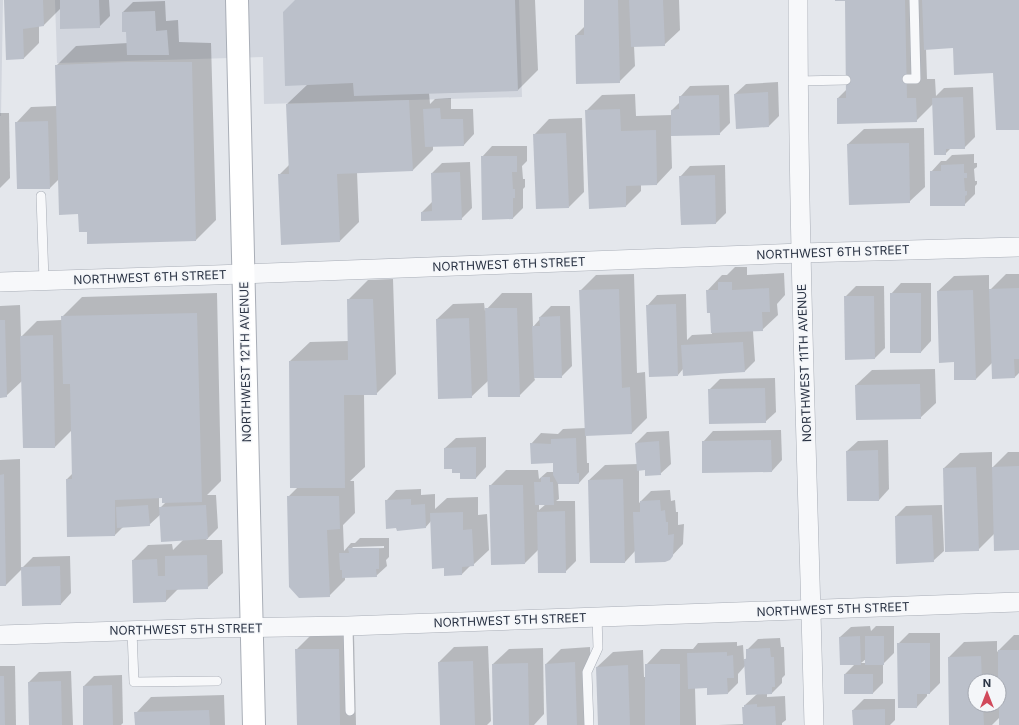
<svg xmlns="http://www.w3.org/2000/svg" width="1019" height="725" font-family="Inter,sans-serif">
<rect width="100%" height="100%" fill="#e4e7ec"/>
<!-- built -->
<g fill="#d2d6de">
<path d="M0,0H3L1,116H0Z"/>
<path d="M55,0H519L522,97L264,104L263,57L57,63Z"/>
</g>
<!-- shadow -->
<g fill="#0003" fill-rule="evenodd">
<path d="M5,0H109L110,16L99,27L61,8L44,25L39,26V43L24,58L7,59Z"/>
<path d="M296,0H535L538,70L518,90L429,93L430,104L435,99L451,98V109H473L474,134L464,145L433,146V150L413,170L357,172L359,222L340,241L279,175L290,164L287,104L308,84Z"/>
<path d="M585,0H679L680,30L664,45L634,46L635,66L619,82L576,35L585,26Z"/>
<path d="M836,0H1019V129L994,72L954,47L926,48L927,79H935L936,96L944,88L973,87L975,137L964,148H951L945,154L933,104L916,121L838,98L847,89L846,0Z"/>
<path d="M165,1L166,21L178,20L179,42L211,43L216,220L196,240L88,231L79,213L59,179L50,188L16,123L31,107L57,106L56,66L76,46L128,43L127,31L123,12L133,2Z"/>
<path d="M778,82L779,116L769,126L735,94L746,84Z"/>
<path d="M729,85L730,123L719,134L671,135L672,168L657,184H641V191L626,206L586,111L602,95L635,94L636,116L672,115V110L680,102V97L690,86Z"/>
<path d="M0,113H9L10,178L0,188Z"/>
<path d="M582,118L584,192L569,207L534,135L549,119Z"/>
<path d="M924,128L925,187L909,202L848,144L864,129Z"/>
<path d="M492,146H527V161L522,166L523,179H525V187L523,189V208L513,218L482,157Z"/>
<path d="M974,154V163H977V167L974,169L975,181H977V184L975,186V194L964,205L931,172L941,161H946L952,155Z"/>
<path d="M470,162L472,208L461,219L422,212L433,201L432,173L442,163Z"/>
<path d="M725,165L726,213L716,223L681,224L680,177L690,166Z"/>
<path d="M735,267H747V275L784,273L785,295L777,304L778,315L762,330L753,331L755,361L745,371L683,369L678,375L647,306L657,295L686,294L687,340L692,335L712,334L711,312L707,291L722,275H727Z"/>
<path d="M634,274L637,373L645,372L647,418L632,433L586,435L587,463H589V472L579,483H558L559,499L556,501H575L576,561L565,572L538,550L525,563L490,486L506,470H538L539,479L547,472H554V462L531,444L541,433L558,434L563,429L586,428L580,291L596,275ZM539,504H546L539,510Z"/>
<path d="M1006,274H1019V373L1015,377L993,362L976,379L954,361L938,291L954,276L989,275V291Z"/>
<path d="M393,279L396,374L376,394H364L365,467L350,481H354L355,513L343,525L344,551L351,543H355L360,538H389V557L386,560L387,566L376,576L345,577V580L329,596L288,497L298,487L290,361L310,342L349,341L348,300L368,280ZM384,546V548L351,549L353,547Z"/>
<path d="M901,283H931V341L921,352L891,294Z"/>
<path d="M856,286H884L885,348L875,358L845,297Z"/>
<path d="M217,293L221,481L207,495H216L218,528L206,540H222L223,573L207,588L178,589L166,601L133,560L148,545L172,544L173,550L183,540L161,514L149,525L123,527L115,535L67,479L73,473L72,430L55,447L22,381L6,396L0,397V306L20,305L21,337L37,321L62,320V317L82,297ZM159,497H163L166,502L159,509Z"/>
<path d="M502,293H532L533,327L540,319V317L551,306H570L572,366L561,377H534L535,380L519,396L488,381L471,397L437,319L453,304L484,303L485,311Z"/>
<path d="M935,369L936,403L920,418L856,385L872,370Z"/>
<path d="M775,378L776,412L765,422L709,390L720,379Z"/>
<path d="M781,430L782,460L772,471L703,442L713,431Z"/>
<path d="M669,431L671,464L660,474L646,469L639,470V503L651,491L670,490L671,501L675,500L676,512H678V525L684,524L683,544L669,559L635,551L625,562L589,480L605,465L638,464L636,443L647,432Z"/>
<path d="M486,437V467L476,478L461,472L445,448L456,438Z"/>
<path d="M888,440L889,489L879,500L847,451L858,441Z"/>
<path d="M992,452V468L1008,452H1019V549L994,534L978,550L944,468L960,453Z"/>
<path d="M20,459L21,569L33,557L70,556L71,593L61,604L22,569L6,585H0V460Z"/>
<path d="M421,489V495L435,494V509L447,498L478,497V515L487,514L489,550L473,565H471L462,574L445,567L431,521L425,528L386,501L396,490Z"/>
<path d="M942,505L944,551L933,561L896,516L906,506Z"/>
<path d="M870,626L871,631L876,626H894V653L883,664V683L873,693H845V674L855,664L840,637L851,627ZM866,659V663H861Z"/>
<path d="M909,633H940V683L930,693H927V696L917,707L898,644Z"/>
<path d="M312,634H354L356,725H298L296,650Z"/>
<path d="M1014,635H1019V725H1000V717L992,725H950L949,657L964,642L997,641V652ZM975,681H999V705H975Z"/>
<path d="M780,638L781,647H784L785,675L782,678V683L772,693H767V697L785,696L786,720L782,723V725H718L744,724L745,705L757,694L745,666L738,674V683L728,693L708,687L695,688L696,725H599L597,667L613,652L643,650L644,677H646V665L661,649H693L698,643L737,642V646L743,645L744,661L747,657V650L758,639Z"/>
<path d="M488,646L491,721L487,725H441L439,662L454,647Z"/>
<path d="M590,647L592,725H548L546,664L561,649Z"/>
<path d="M543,648L544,714L534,725H494L493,664L509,649Z"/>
<path d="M0,666H15L16,725H0Z"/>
<path d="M71,671L73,725H30L29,682L39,672Z"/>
<path d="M122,675L123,723L121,725H84V686L94,676Z"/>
<path d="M224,695L225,725H136V713L151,697Z"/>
<path d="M864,699H895V720L890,725H854L853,710Z"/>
</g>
<!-- building -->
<g fill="#bbc0ca">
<path d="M4,0H43L44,26L23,29L24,59L6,60Z"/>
<path d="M60,0H99L100,28L60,29Z"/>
<path d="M295,0H515L518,91L354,96L353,83L285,86L283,12Z"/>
<path d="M584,0H618L620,83L576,84L575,35H584Z"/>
<path d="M629,0H663L665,46L631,47Z"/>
<path d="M835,0H905L907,98H916L917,122L837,124V98H846L845,1H835Z"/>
<path d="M922,0H1019V130H996L993,73L954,75L953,48L924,50Z"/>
<path d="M155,11L156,31L167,30L169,55H127L126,32H122V12Z"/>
<path d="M128,62H192L196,241L87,244V232H79L78,214L59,215L55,65Z"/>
<path d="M768,92L769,127L736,129L734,94Z"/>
<path d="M719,95L720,135L671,136V110L679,109V96Z"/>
<path d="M963,97L965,149H946V155H934L932,98Z"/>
<path d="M409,100L413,171L337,174L340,242L281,245L278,174H289L286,104Z"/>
<path d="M440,108L441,119H463L464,146L425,147L423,109Z"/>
<path d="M620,109L621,131L656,130L657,185L626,186V207L589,209L585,110Z"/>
<path d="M48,121L50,189H17L15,122Z"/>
<path d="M566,133L569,208L536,209L533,134Z"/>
<path d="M909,143L910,203L849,205L847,144Z"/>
<path d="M481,156H517V172H512L513,189H515V198H513V219L482,220Z"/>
<path d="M964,164V173H967V178H964L965,191H967V195L965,196V206H930V171H941V165Z"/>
<path d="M460,172L462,220L421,221V212L432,211L431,173Z"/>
<path d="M715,175L716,224L681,225L679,176Z"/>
<path d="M718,282H732V290L769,288L770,312H762L763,331L711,333L710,313H707L706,290H718Z"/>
<path d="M1019,288V359H1014L1015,378L992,379L989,289Z"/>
<path d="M619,289L622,388L630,387L632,434L585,436L579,290Z"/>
<path d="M973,290L976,380H954V362L939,363L937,291Z"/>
<rect x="890" y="293" width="31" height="60"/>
<path d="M844,296H874L875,359L845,360Z"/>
<path d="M347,299H373L377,395H344L345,488H290L289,361L348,360Z"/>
<path d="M676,304L678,376L649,377L646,305Z"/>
<path d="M485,308H517L520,397H488Z"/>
<path d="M197,313L202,502L162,503V498L115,500V536L67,537L66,479H72L70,384H63L61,316Z"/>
<path d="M560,316L562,378H534L532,326H540L539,317Z"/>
<path d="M469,318L472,398L438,399L436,319Z"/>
<path d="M0,320H5L7,397L0,398Z"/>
<path d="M53,335L55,448H23L20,336Z"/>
<path d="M743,342L745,372L683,376L681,345Z"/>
<path d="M920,384L921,419L856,420L855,385Z"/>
<path d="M765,388L766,423L709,424L708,389Z"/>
<path d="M576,438L577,473H579V484H558L553,475V463L531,464L530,443L551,444V439Z"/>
<path d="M771,440L772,472L702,473V441Z"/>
<path d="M659,441L661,475L645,476V470L637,471L635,443Z"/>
<path d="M476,447V479H460V473H452V469H444V448Z"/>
<path d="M878,450L879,501H847L846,451Z"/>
<path d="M1019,466V550L994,551L992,467Z"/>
<path d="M976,467L979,551L945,552L943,468Z"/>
<path d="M4,474L6,586H0V475Z"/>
<path d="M541,477H550V482H553L554,505H535L534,482H541Z"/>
<path d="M623,479L625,563H590L588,480Z"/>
<path d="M489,485H523L525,564L491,565Z"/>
<path d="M287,496H339L340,529L327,530L330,597L299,598L289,587Z"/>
<path d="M411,499V505L425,504L426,528L397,531L396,528L386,529L385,500Z"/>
<path d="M660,500L661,511L665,510L666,522H668V535L674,534L673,556L670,560L665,562L635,563L633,512H640V501Z"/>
<path d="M148,505L150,526L117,528L116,507Z"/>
<path d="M206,505L208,539L161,542L159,507Z"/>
<path d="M565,511L566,573H538L537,512Z"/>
<path d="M463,512V530L472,529L474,566L462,567V575L444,576V568L432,569L430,513Z"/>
<path d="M932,515L934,562L896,564L895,516Z"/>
<path d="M348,548H379V569H376L377,577L342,578V570H340L339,553H349Z"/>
<path d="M207,555L208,589L166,590V602L133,603L132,560L157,559L158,576H165V556Z"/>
<path d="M60,566L61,605L22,606L21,567Z"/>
<path d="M860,636L861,665H840L839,637Z"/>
<rect x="865" y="636" width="19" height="29"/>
<path d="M897,643H930V694H917V708H898Z"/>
<path d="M770,648L771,657H774L775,687H772V694L746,695L744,659H746V649Z"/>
<path d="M295,649H339L340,725H297Z"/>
<path d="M998,650H1019V725H999V681H998Z"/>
<path d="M727,652V656L733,655L734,678H727L728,694L707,695V688L688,689L687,653Z"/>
<path d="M981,656L982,681H975V705H983L984,725H949L948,657Z"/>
<path d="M473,661L475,725H440L438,662Z"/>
<path d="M575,662L577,725H547L545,664Z"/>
<path d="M528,663L529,725H493L492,664Z"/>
<rect x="645" y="664" width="35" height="61"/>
<path d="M628,665L630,725H598L596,667Z"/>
<rect x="844" y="674" width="29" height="20"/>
<path d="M0,676H4L5,725H0Z"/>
<path d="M61,681L62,725H29L28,682Z"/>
<path d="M112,685L113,725H83V686Z"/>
<path d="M757,704V707L775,706L776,725H743L742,707H744V705Z"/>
<path d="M885,709V725H853L852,710Z"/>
<path d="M209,710L210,725H135L134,712Z"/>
</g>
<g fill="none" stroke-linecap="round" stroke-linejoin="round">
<defs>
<g id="service">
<path d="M907,79H916L914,0"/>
<path d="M798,81L846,80"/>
<path d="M41,196L44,280"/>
<path d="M348,626L350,711"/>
<path d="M132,631L134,682L217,681"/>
<path d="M589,725L587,672L598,648L597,617"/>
</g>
<g id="minor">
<path d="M798,0C798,242 808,483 814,725"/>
<path d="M0,282L214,275L801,253L1019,247"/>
<path d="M0,635L213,628L348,626L1019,602"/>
</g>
<path id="secondary" d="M237,0L254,725"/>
</defs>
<!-- service casing -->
<use href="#service" stroke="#a9aeb7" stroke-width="10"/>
<!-- minor casing -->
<use href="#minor" stroke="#a9aeb7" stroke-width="20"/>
<!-- secondary casing -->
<use href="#secondary" stroke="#a9aeb7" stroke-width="24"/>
<!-- service -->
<use href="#service" stroke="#f7f8fa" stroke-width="9"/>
<!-- minor -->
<use href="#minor" stroke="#f7f8fa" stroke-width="19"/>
<!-- secondary -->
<use href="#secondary" stroke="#fff" stroke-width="22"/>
</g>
<g text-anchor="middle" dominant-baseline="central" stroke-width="3" stroke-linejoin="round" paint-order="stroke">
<!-- street labels -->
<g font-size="12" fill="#2b3445" stroke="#f4f6f9">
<text transform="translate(833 252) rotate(-2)">NORTHWEST 6TH STREET</text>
<text transform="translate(509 264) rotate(-2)">NORTHWEST 6TH STREET</text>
<text transform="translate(150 277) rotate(-2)">NORTHWEST 6TH STREET</text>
<text transform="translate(245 362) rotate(-91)">NORTHWEST 12TH AVENUE</text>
<text transform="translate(804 363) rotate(-92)">NORTHWEST 11TH AVENUE</text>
<text transform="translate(833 609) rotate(-2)">NORTHWEST 5TH STREET</text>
<text transform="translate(510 620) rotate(-2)">NORTHWEST 5TH STREET</text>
<text transform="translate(186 629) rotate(-1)">NORTHWEST 5TH STREET</text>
</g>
</g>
<!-- north arrow -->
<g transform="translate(987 693)"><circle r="19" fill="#f4f6f9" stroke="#a4a8b1"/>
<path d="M0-3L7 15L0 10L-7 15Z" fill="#d1495b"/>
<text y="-6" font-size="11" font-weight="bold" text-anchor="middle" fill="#2b3445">N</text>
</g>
</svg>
